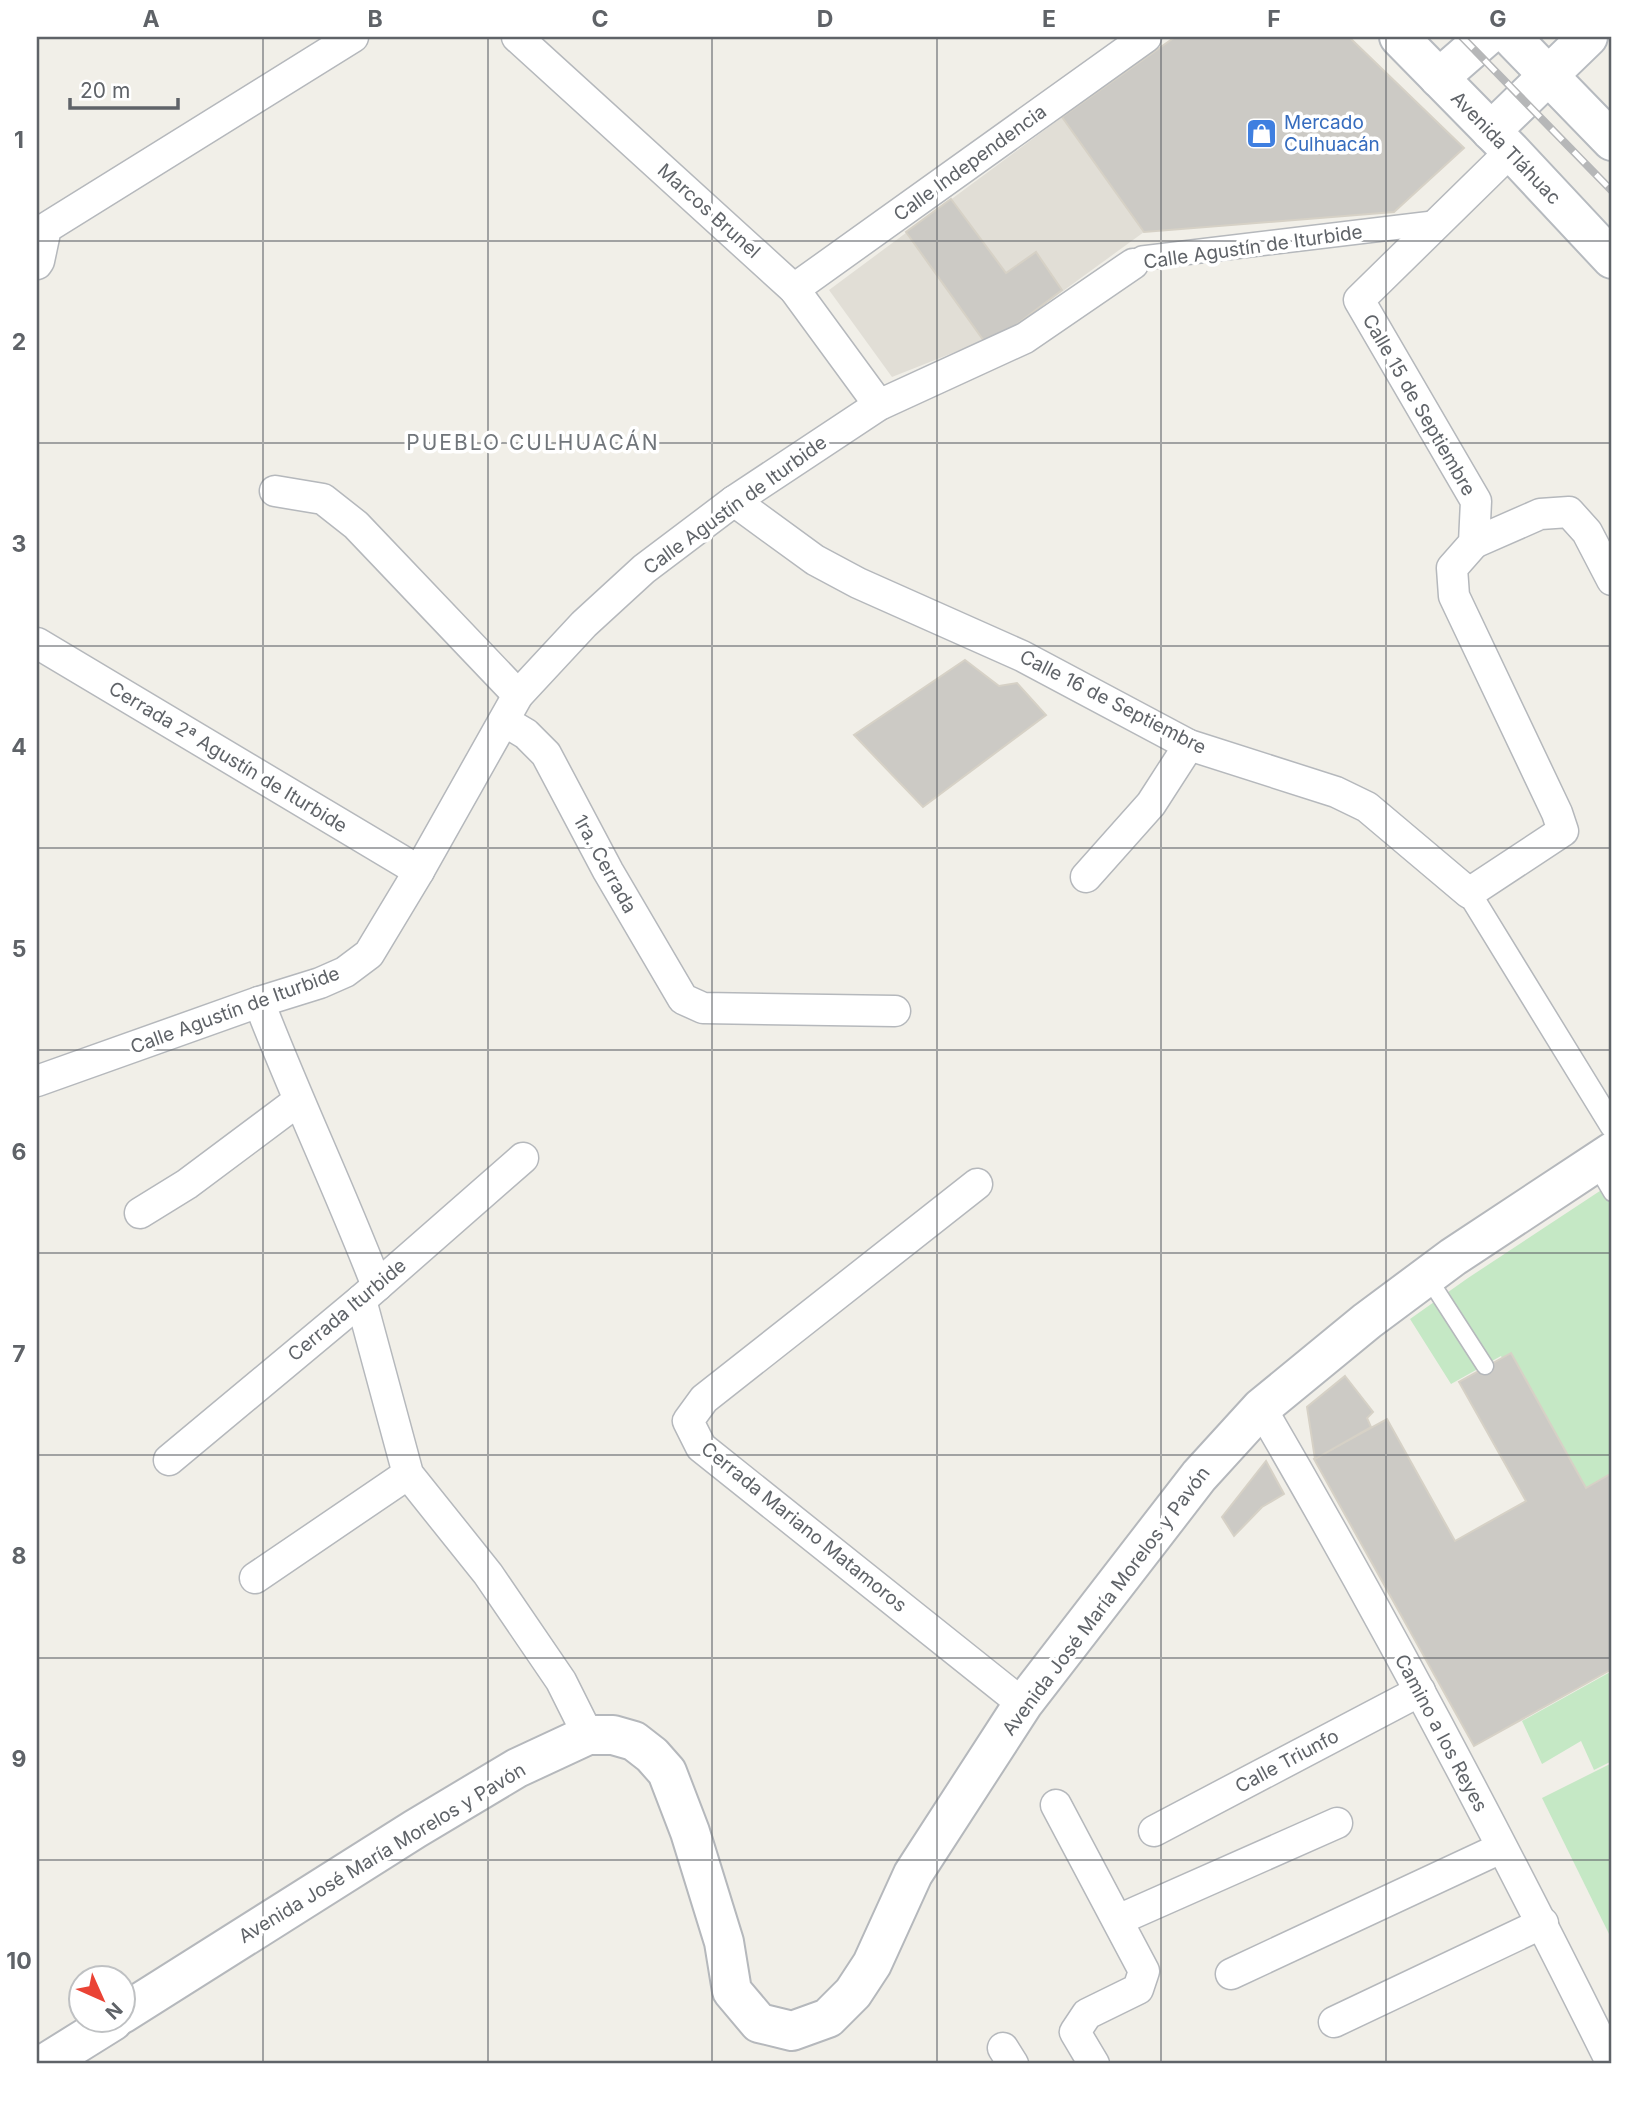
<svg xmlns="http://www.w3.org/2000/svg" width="1649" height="2101" font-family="Inter,sans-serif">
<rect width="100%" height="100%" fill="#f1efe8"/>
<!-- education -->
<path fill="#e1ded6" d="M1062,117L1144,232L1008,331L892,377L829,290Z"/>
<!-- green -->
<g fill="#c5e8c5">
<path d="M1612,1183V1563L1501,1356L1451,1384L1410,1319L1468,1278Z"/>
<path d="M1612,1671V1761L1594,1770L1581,1741L1542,1764L1522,1721Z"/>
<path d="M1612,1763V1940L1542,1798Z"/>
</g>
<!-- building -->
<g fill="#cccac5" stroke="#d6d1c6" stroke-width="2">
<path d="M1175,37H1349L1464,148L1394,212L1144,232L1062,117Z"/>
<path d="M951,199L1006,273L1036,252L1062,290L1008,331L984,341L906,232Z"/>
<path d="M965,660L999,686L1017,683L1046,715L923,807L854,735Z"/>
<path d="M1511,1353L1586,1488L1612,1473V1669L1474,1746L1314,1459L1387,1419L1455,1541L1526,1501L1459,1382Z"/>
<path d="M1345,1376L1373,1412L1367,1418L1371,1427L1315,1459L1307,1407Z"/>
<path d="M1266,1461L1284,1494L1262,1507L1234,1536L1222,1517Z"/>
</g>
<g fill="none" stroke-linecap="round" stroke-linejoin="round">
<defs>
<g id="service">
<path d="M1595,1164L1612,1193"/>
<path d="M1427,1276L1485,1366"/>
</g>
<g id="pedestrian">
<path d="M1133,264L1142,258L1441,222"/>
<path d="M1469,893L1612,1126"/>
</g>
<g id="minor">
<path d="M517,37L794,289L879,405"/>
<path d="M37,264L39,261L46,228L353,37"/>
<path d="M794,289L1146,37"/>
<path d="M275,491L323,499L356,525L518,695"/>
<path d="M734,501L815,560L858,583L1022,656L1189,745L1336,792L1367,807L1469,893L1563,831L1557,813L1454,596L1452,568L1474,543L1476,501L1359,300L1511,151"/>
<path d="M1474,543L1540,514L1569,512L1587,532L1612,580"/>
<path d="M37,643L419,871"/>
<path d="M504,721L526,734L546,754L608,871L683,999L703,1008L895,1011"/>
<path d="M1086,877L1151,804L1189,745"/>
<path d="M259,1002C296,1098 340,1190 377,1286"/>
<path d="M37,1081L259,1002L320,983L345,972L369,954L419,871L518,695L584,624L644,569L734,501L879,405L1025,338L1133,264"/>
<path d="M977,1184L704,1399L688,1421L701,1447L1023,1704"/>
<path d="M140,1213L187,1184L298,1101"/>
<path d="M361,1300L408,1474L488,1574L561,1681L588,1735"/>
<path d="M1261,1408C1386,1622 1502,1842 1612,2064"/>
<path d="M169,1460L361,1300L523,1158"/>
<path d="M255,1578L408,1474"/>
<path d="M1056,1805L1144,1971L1138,1989L1087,2014L1075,2032L1094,2064"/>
<path d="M1154,1831L1420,1691"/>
<path d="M1118,1920L1337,1823"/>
<path d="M1231,1974L1501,1848"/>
<path d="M1334,2022L1543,1923"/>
<path d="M1003,2048L1013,2064"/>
</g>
<g id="tertiary">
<path d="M122,2014L415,1829L517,1768L588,1735H613L634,1741L652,1755L667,1772L690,1832L724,1942L732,1991L759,2023L792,2031L828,2018L853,1993L872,1964L913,1874L1023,1704L1199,1476L1261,1408L1367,1321L1453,1257L1612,1152"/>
<path d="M44,2064L113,2021"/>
</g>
<g id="secondary">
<path d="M1399,37L1511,151L1612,259"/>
<path d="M1511,37L1612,141"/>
<path d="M1439,78L1486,37"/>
<path d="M1491,131L1588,37"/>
</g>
</defs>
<!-- service casing -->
<use href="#service" stroke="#b5b8bc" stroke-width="19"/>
<!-- pedestrian casing -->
<use href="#pedestrian" stroke="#b5b8bc" stroke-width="26"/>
<!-- minor casing -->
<use href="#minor" stroke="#b5b8bc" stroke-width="33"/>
<!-- tertiary casing -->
<use href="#tertiary" stroke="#b5b8bc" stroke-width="42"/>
<!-- secondary casing -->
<use href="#secondary" stroke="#b6babf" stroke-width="42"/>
<!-- service -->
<use href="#service" stroke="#fff" stroke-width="16"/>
<!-- pedestrian -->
<use href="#pedestrian" stroke="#fff" stroke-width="23"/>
<!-- minor -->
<use href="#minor" stroke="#fff" stroke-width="30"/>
<!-- tertiary -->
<use href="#tertiary" stroke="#fff" stroke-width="38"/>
<!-- secondary -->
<use href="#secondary" stroke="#fff" stroke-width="38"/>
<defs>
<path id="rail" d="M1462,37L1612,191"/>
</defs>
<!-- rail casing -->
<use href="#rail" stroke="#b6b7b8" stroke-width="8"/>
<!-- rail -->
<use href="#rail" stroke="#fff" stroke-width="5" stroke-dasharray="16" stroke-linecap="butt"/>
</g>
<!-- grid -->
<path fill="none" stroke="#5f6368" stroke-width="2" stroke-opacity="0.55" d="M263,37V2064M488,37V2064M712,37V2064M937,37V2064M1161,37V2064M1386,37V2064M37,241H1612M37,443H1612M37,646H1612M37,848H1612M37,1050H1612M37,1253H1612M37,1455H1612M37,1658H1612M37,1860H1612"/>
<!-- icons -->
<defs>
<symbol id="shop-square" viewBox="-11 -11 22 22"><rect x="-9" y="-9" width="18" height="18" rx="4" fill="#3f7fe0" stroke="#fff"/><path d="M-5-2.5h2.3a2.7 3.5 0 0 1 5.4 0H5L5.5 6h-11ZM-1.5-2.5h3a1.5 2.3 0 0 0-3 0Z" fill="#fff"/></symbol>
</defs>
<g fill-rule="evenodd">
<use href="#shop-square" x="1244" y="116" width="35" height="35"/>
</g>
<g text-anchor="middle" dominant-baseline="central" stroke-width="7" stroke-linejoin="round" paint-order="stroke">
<!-- shop labels -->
<g font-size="19" fill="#366cbe" stroke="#fff" text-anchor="start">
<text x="1284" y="122">Mercado<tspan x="1284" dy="22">Culhuacán</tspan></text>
</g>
<!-- street labels -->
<g font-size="19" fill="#5f6368" stroke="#fff">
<text transform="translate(1506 148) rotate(46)">Avenida Tláhuac</text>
<text transform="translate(970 163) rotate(-36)">Calle Independencia</text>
<text transform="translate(709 211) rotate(42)">Marcos Brunel</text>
<text transform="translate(1253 247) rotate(-8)">Calle Agustín de Iturbide</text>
<text transform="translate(1419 405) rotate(60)">Calle 15 de Septiembre</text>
<text transform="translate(735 505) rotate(-36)">Calle Agustín de Iturbide</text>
<text transform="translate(1113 702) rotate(27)">Calle 16 de Septiembre</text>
<text transform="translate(228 757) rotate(31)">Cerrada 2ª Agustín de Iturbide</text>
<text transform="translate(605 864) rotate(61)">1ra. Cerrada</text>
<text transform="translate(235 1010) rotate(-20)">Calle Agustín de Iturbide</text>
<text transform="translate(347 1310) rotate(-40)">Cerrada Iturbide</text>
<text transform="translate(804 1527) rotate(39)">Cerrada Mariano Matamoros</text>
<text transform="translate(1106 1601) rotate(-53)">Avenida José María Morelos y Pavón</text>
<text transform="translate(1441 1733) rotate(62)">Camino a los Reyes</text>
<text transform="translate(1287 1761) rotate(-28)">Calle Triunfo</text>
<text transform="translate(382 1853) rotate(-31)">Avenida José María Morelos y Pavón</text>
</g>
<!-- neighbourhood labels -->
<g font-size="21" letter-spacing="2" fill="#70757a" stroke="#fff">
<text x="533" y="442">PUEBLO CULHUACÁN</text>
</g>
</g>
<!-- border -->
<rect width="1649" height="2101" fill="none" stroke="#ffffff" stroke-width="77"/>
<!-- north arrow -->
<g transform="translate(102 1999) rotate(135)"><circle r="33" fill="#ffffff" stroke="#bfc1c3" stroke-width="2"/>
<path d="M0-5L12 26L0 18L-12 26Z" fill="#ea4335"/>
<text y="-10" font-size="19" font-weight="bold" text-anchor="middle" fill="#5f6368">N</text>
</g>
<!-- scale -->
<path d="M70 98v10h108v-10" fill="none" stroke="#5f6368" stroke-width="3.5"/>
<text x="80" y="98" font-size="21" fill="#5f6368" stroke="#ffffff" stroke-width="5" paint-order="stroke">20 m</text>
<rect x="38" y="38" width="1572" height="2024" fill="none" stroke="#5f6368" stroke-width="2.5"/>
<g font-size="23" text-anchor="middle" font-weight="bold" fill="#5f6368">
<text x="151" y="27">A</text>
<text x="375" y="27">B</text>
<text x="600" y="27">C</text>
<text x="825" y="27">D</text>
<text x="1049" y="27">E</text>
<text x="1274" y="27">F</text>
<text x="1498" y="27">G</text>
<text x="19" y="148">1</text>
<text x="19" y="350">2</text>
<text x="19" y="552">3</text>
<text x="19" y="755">4</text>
<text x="19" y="957">5</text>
<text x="19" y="1160">6</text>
<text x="19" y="1362">7</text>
<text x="19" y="1564">8</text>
<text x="19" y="1767">9</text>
<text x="19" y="1969">10</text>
</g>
</svg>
